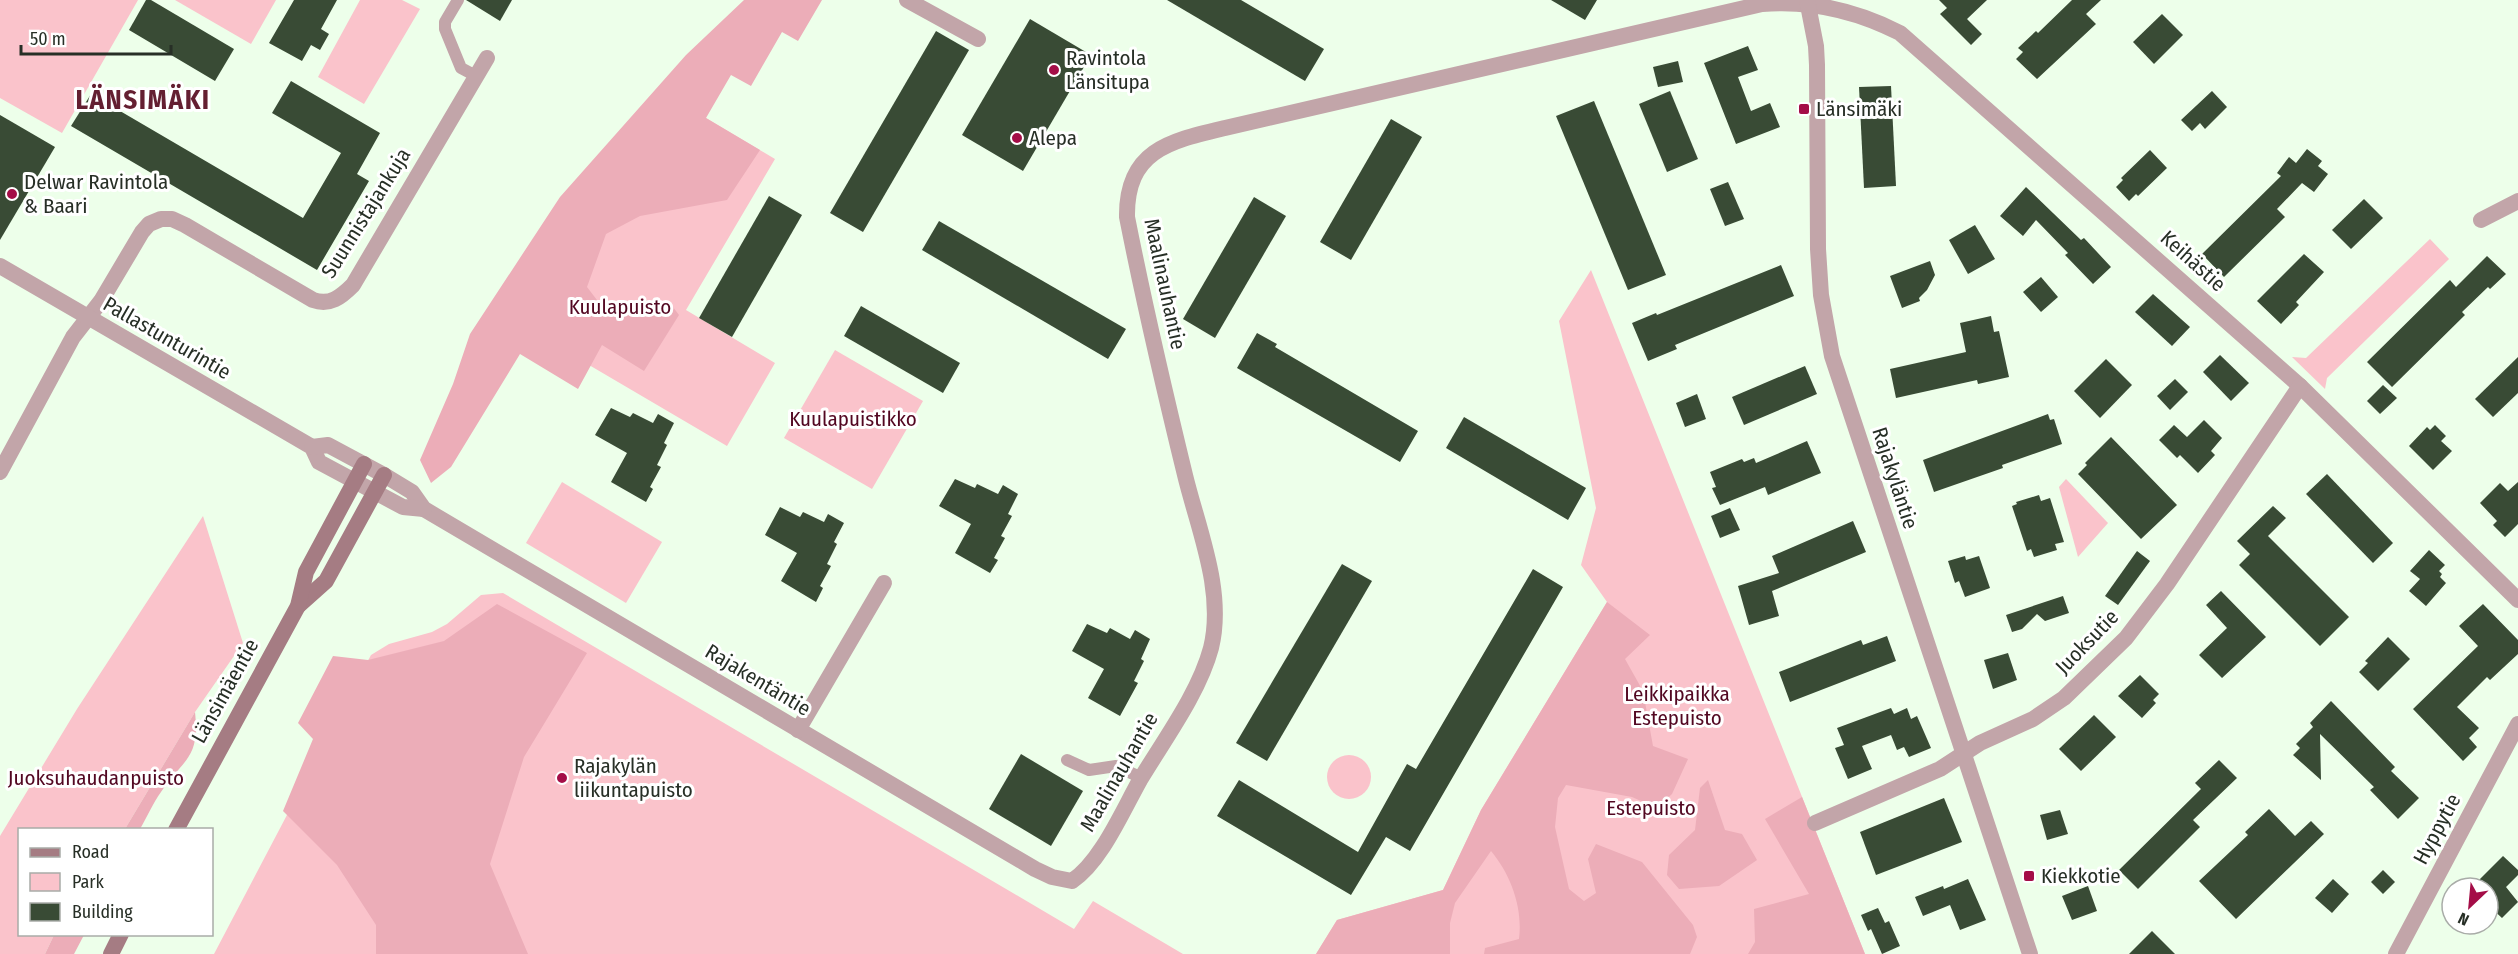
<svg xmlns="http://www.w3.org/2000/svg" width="2518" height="954" font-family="'Fira Sans Condensed',sans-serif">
<rect width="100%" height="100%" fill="#edffea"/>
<!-- green -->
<g fill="#fac3cb">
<path d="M0,0H138L62,133L0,98Z"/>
<path d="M175,0H276L251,44Z"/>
<path d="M360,0H402L420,9L364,104L318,77Z"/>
<path d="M706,118L775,159L686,310L775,363L727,446L526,328L555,285Z"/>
<path d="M2430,239L2449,259L2327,378L2325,389L2292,357L2306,358Z"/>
<path d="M1591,270L1865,954H1316L1337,920L1443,890L1481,810L1607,602L1581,565L1596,508L1559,321Z"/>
<path d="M835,350L923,401L872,489L784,438Z"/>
<path d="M2066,479L2108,523L2078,557L2059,487Z"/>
<path d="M562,482L662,542L626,603L526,543Z"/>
<path d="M203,516L243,643L195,712L125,829L20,830V934L54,935L45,954H0V836L77,709Z"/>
<path d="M503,593L1074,929L1093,901L1183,954H214L371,655L389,644L432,632L447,624L481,595Z"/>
<circle cx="1349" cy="777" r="22"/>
</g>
<!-- forest -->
<g fill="#ecadb8">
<path d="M744,0H822L798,41L782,32L751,86L731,75L706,118L760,150L727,200L640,216L606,234L587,287L610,317L632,304L673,307L679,315L644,371L602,345L578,389L520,354L451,467L431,483L420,460L453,384L470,334L560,197L686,55Z"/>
<path d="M1607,602L1650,635L1625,659L1643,691L1653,746L1688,759L1672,794L1657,808L1632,797L1566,785L1558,798L1555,827L1569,889L1584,901L1596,893L1588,859L1596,844L1642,862L1693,925L1697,937L1690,954H1484L1485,948L1519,939C1523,908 1511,875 1491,851L1455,903L1450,923V954H1316L1337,920L1443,890L1481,810Z"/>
<path d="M497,604L587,653L524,757L490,864L528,954H376V925L337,865L283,811L313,739L298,723L333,656L368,660L444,641Z"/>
<path d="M195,712C200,759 184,758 161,792C153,803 147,817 140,829H125Z"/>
<path d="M1708,780L1725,830L1742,834L1757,860L1719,886L1679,889L1667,875L1669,855L1695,830L1700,788Z"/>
<path d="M1802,797L1865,954H1748L1755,942L1754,909L1809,894L1765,819Z"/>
<path d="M54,935V934L84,935L74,954H45Z"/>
</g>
<!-- building -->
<g fill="#394b35">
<path d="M146,0H151L234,49L215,81L129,30Z"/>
<path d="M294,0H337L321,29L329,34L320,50L311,45L302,61L269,43Z"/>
<path d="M466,0H512L500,21Z"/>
<path d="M1167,0H1241L1324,49L1305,81Z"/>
<path d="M1551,0H1597L1585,20Z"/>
<path d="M1939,0H1987L1967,19L1982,34L1971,45L1940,14L1947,8Z"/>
<path d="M2072,0H2101L2086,14L2096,24L2037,79L2016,59L2023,52L2018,48L2036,31L2038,33Z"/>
<path d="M2162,14L2183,35L2154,64L2133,42Z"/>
<path d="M1030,19L1091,55L1023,171L962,135Z"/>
<path d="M936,31L969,50L863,232L830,213Z"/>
<path d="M1748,46L1758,70L1738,77L1751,111L1770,103L1780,127L1736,144L1704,63Z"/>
<path d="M1678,61L1683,82L1658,87L1653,67Z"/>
<path d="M291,81L380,133L357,174L369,181L317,270L71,126L91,94L303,218L341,153L272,113Z"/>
<path d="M1891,86L1896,186L1864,188L1859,87Z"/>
<path d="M1670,91L1698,159L1667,172L1639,104Z"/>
<path d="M2212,91L2227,107L2205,129L2200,123L2192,131L2181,120Z"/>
<path d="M1594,101L1666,275L1628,290L1556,116Z"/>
<path d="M0,115L55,147L0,240Z"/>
<path d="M1391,119L1422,137L1351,260L1320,242Z"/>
<path d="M2307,149L2322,161L2318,166L2328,174L2314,192L2302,183L2277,209L2285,217L2224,277L2202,254L2281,176L2277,173L2289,157L2296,163Z"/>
<path d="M2150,150L2167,168L2138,196L2136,194L2129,201L2116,187L2123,180L2121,178Z"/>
<path d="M1728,182L1744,219L1725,226L1710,189Z"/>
<path d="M2026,187L2081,240L2084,238L2111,267L2093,284L2065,255L2068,253L2036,220L2023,236L2000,216Z"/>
<path d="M769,196L802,215L732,337L699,318Z"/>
<path d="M1254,197L1286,216L1215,338L1183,319Z"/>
<path d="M2364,199L2383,218L2351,249L2332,230Z"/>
<path d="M939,221L1126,329L1108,359L922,250Z"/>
<path d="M1975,225L1995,259L1968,274L1949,240Z"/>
<path d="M2304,254L2324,272L2296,302L2299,305L2281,324L2257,301Z"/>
<path d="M2487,256L2506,274L2490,289L2488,287L2462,312L2465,315L2392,387L2367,362L2450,280L2456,287Z"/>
<path d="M1930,261L1935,275L1927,290L1919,298L1920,301L1902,308L1890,276Z"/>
<path d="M1781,265L1794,296L1675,345L1677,349L1648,361L1632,323L1656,313L1657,315Z"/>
<path d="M2041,277L2058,297L2041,312L2023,292Z"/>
<path d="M2153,294L2190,327L2172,346L2135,312Z"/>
<path d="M861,306L960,363L943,393L844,336Z"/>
<path d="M1991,316L1994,332L1999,331L2009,377L1978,384L1977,380L1896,398L1890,369L1966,352L1960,323Z"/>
<path d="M1257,333L1277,344L1275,347L1418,431L1400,462L1237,368Z"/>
<path d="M2220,355L2249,383L2231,401L2203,372Z"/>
<path d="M2518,357V393L2493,417L2475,399Z"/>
<path d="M2106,359L2132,385L2100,418L2074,391Z"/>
<path d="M1805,366L1817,394L1744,425L1732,397Z"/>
<path d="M2175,379L2188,392L2170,410L2157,396Z"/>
<path d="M2383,385L2397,398L2380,414L2367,401Z"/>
<path d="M1697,394L1706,419L1685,427L1676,403Z"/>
<path d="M611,408L630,417L633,413L653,423L658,414L674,423L664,443L667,445L657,465L661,467L650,487L653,489L646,502L611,482L627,453L595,435Z"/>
<path d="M2048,414L2050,420L2054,419L2062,444L2002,465L2003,468L1934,492L1923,460Z"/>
<path d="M1464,417L1586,488L1568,520L1446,448Z"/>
<path d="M2204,420L2222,438L2211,451L2215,455L2198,473L2180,455L2177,458L2159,440L2174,425L2187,437Z"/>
<path d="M2435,425L2446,436L2441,441L2452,451L2433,470L2409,446L2427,427L2430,430Z"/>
<path d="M2111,437L2177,505L2141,539L2078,474L2087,465L2085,463Z"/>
<path d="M1807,441L1821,473L1768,495L1765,487L1720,505L1712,488L1716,487L1710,472L1742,459L1744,462L1754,458L1756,463Z"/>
<path d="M2327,474L2393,543L2373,563L2306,494Z"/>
<path d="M955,479L975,488L977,484L998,494L1003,485L1018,494L1008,514L1012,516L1001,536L1005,538L994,558L998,560L990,573L955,553L971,524L939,506Z"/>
<path d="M2518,482V524L2505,537L2493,525L2497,521L2480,503L2500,483L2508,491Z"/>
<path d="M2039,495L2041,501L2050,498L2064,542L2055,544L2057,550L2034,557L2031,549L2027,551L2012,506L2017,504L2016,502Z"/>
<path d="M2273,506L2286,518L2268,536L2349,617L2320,646L2239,565L2250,554L2237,541Z"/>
<path d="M780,507L800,517L803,512L824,522L828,514L844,523L834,542L837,544L827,564L831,566L820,586L823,588L816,602L781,581L797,553L765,535Z"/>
<path d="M1730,508L1740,530L1720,538L1711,516Z"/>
<path d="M1853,521L1866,552L1772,591L1779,616L1749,625L1738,586L1779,573L1772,556Z"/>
<path d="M2429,550L2445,565L2439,571L2442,574L2440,577L2446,583L2426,606L2409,591L2420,579L2410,571Z"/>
<path d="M2137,551L2150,561L2118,605L2105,596Z"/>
<path d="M1965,556L1966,560L1979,556L1990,588L1965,597L1959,581L1955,583L1948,561Z"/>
<path d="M1342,564L1372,581L1267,761L1236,743Z"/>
<path d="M1533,569L1563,587L1410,851L1386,837L1351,895L1217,816L1239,780L1358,852L1407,764L1416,769Z"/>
<path d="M2221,591L2266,637L2222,678L2199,655L2227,628L2206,605Z"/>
<path d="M2063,596L2069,613L2045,621L2037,614L2022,629L2012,632L2006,615Z"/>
<path d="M2483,604L2518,640V654L2490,680L2487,677L2457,707L2479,728L2469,738L2477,747L2463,761L2413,709L2478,646L2459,626Z"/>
<path d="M1087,624L1107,633L1110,628L1130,639L1135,630L1150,639L1141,659L1144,661L1134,681L1138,683L1120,716L1088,698L1104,669L1072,651Z"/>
<path d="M1887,636L1896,661L1790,702L1779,672L1861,640L1863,645Z"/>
<path d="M2388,637L2410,659L2378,691L2359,672L2368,663L2365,661Z"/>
<path d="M2008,653L2017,680L1993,689L1984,660Z"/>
<path d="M2140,675L2159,694L2153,700L2156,703L2142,718L2118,696Z"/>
<path d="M2331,701L2395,767L2391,771L2419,798L2398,819L2370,790L2374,787L2320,734L2321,780L2293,755L2300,748L2296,744L2313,727L2310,723Z"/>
<path d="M1891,708L1894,714L1907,708L1911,719L1917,716L1931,748L1909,757L1904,747L1897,750L1891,735L1862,746L1872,769L1848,779L1835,748L1844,745L1837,728Z"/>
<path d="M2094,715L2116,737L2081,771L2059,749Z"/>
<path d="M1021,754L1083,791L1051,846L989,809Z"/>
<path d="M2219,760L2237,778L2193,820L2200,827L2138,889L2119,870L2201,789L2195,783Z"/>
<path d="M1944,798L1962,842L1876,875L1860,832Z"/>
<path d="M2269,809L2295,836L2311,821L2324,834L2236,919L2199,881L2248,835L2245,832Z"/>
<path d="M2060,810L2068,834L2047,840L2040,815Z"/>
<path d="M2503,856L2518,870V875L2506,887L2518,902L2502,918L2488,905V888H2471Z"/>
<path d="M2383,870L2395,882L2383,894L2371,882Z"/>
<path d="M1968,879L1986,920L1960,930L1950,905L1923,916L1915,897L1943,886L1944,889Z"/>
<path d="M2333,879L2349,894L2332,913L2315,898Z"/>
<path d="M2088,886L2097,911L2072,920L2062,896Z"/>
<path d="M1878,908L1885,923L1889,921L1900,946L1882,954L1871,929L1868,931L1861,915Z"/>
<path d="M2152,931L2175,954H2129Z"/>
</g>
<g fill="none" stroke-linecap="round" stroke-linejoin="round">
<!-- service -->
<g stroke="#c2a5a9" stroke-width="12">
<path d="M458,0L445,22V29L461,68L476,76"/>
<path d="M1067,760L1089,770L1116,766L1142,778"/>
</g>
<!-- minor -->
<g stroke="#c2a5a9" stroke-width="16">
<path d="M907,0L978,39"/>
<path d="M2481,220L2518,201"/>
<path d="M0,472L73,337L101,301L142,232L149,224L161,219H172L185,225L313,300C330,306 341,297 353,285L487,58"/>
<path d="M384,475L412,492L424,509L1035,869L1052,877L1072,881C1101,862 1123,810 1140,780C1164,740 1199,693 1211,648C1225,591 1198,529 1185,475C1164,389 1144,303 1127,217C1126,150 1170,141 1225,128L1762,4C1811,0 1857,11 1900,33L2300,386L2518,600"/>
<path d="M375,492L403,507L424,509"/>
<path d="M798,730L884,583"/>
<path d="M1815,823L1940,769L1980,743L2033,719L2064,698L2126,638L2167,584L2300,386"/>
<path d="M2396,954L2518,724"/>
</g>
<!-- tertiary -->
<g stroke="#c2a5a9" stroke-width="16">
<path d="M1807,0L1816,46L1817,65L1818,249L1821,295L1832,356L2030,954"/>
<path d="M0,266L312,447L319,462L375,492"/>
<path d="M312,447L328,445L384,475"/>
</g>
<!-- secondary -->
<g stroke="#a57c83" stroke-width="16">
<path d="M298,606L326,581L384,475"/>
<path d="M176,830L298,606L306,572L364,464"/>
<path d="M111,954L121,934"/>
</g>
</g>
<!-- markers -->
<g fill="#a40d47" stroke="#fff" stroke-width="2">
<circle cx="1054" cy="70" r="6"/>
<rect x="1798" y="103" width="12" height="12" rx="3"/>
<circle cx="1017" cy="138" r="6"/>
<circle cx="12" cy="194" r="6"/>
<circle cx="562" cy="778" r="6"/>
<rect x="2023" y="870" width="12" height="12" rx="3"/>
</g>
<g text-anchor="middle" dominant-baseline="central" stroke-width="6" stroke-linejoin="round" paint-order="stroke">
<!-- poi labels -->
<g font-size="21" fill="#272f26" stroke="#fff" text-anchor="start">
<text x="1066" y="58">Ravintola<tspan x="1066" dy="24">Länsitupa</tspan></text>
<text x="1816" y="109">Länsimäki</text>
<text x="1029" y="138">Alepa</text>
<text x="24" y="182">Delwar Ravintola<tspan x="24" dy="24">&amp; Baari</tspan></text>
<text x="574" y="766">Rajakylän<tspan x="574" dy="24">liikuntapuisto</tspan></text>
<text x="2041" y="876">Kiekkotie</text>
</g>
<!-- street labels -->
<g font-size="21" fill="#272f26" stroke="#fff">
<text transform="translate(366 213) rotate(-58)">Suunnistajankuja</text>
<text transform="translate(2193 261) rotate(42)">Keihästie</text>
<text transform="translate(1165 284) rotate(78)">Maalinauhantie</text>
<text transform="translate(167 338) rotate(30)">Pallastunturintie</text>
<text transform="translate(1895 478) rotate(72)">Rajakyläntie</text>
<text transform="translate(2087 642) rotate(-46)">Juoksutie</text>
<text transform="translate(758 680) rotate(31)">Rajakentäntie</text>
<text transform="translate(225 691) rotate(-61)">Länsimäentie</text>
<text transform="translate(1119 772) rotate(-60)">Maalinauhantie</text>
<text transform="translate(2437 829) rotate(-62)">Hyppytie</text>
</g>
<!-- park labels -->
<g font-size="21" fill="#520721" stroke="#fff">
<text x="620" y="307">Kuulapuisto</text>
<text x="853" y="419">Kuulapuistikko</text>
<text x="1677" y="694">Leikkipaikka<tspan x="1677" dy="24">Estepuisto</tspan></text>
<text x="96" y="778">Juoksuhaudanpuisto</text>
<text x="1651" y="808">Estepuisto</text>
</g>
<!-- district labels -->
<g font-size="27" font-weight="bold" letter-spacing="1.5" fill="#641f31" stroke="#fff">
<text x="143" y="100">LÄNSIMÄKI</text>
</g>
</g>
<!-- legend -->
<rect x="18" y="828" width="195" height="108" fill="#ffffff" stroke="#a9aca8" stroke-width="1.5"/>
<rect x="30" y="848" width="30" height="9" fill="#a57c83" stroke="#a9aca8" stroke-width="1.5"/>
<text x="72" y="858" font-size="18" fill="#272f26">Road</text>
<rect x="30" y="873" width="30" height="18" fill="#fac3cb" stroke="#a9aca8" stroke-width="1.5"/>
<text x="72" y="888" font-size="18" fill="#272f26">Park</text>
<rect x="30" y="903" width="30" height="18" fill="#394b35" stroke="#a9aca8" stroke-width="1.5"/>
<text x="72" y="918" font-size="18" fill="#272f26">Building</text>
<!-- north arrow -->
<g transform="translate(2470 906) rotate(206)"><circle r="28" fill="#ffffff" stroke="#a9aca8" stroke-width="1.5"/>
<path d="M0-4.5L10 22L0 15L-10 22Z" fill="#a40d47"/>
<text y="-9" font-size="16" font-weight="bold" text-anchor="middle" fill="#272f26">N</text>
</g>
<!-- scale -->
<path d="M21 45v9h150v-9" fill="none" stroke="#272f26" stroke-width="3"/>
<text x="30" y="45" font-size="18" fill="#272f26" stroke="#ffffff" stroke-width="4.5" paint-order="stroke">50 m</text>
</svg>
